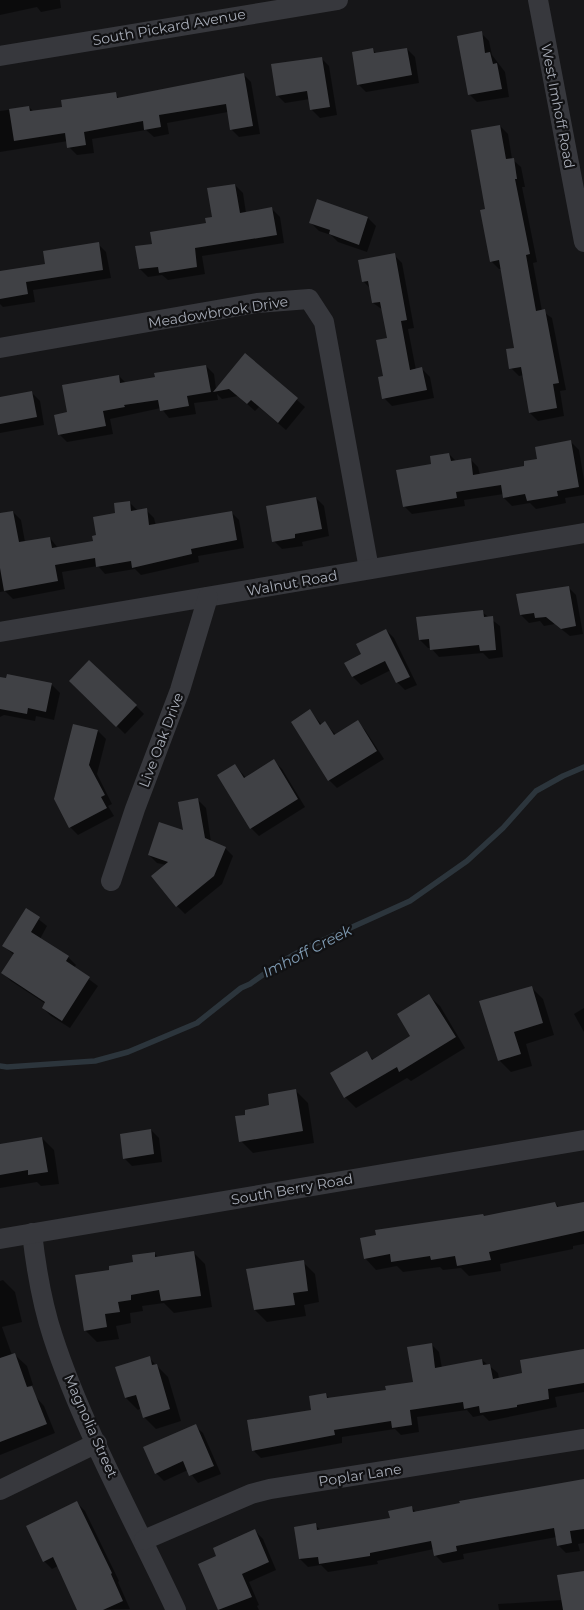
<svg xmlns="http://www.w3.org/2000/svg" width="584" height="1610" font-family="Montserrat,sans-serif">
<rect width="100%" height="100%" fill="#161618"/>
<!-- shadow -->
<g fill="#0007">
<path d="M0,0H60L61,8L41,12L37,7L0,15Z"/>
<path d="M481,33L489,41L492,55L505,72L509,97L477,102L469,94Z"/>
<path d="M372,49L377,54L407,49L415,57L419,83L366,92L358,84Z"/>
<path d="M321,58L329,66L337,115L320,118L312,110L310,99L285,103L277,95Z"/>
<path d="M243,74L251,82L260,134L239,137L231,129L228,112L167,123L169,134L154,137L146,130L92,139L94,153L77,155L69,147L68,141L0,152V111L29,107L34,112L63,108L115,94L120,99Z"/>
<path d="M500,126L508,134L512,159L521,167L525,187H522L537,262L533,263L542,311L552,318L566,390L560,391L564,416L538,421L530,413L524,375L519,376L511,368L516,349L502,269H499L491,261L487,210Z"/>
<path d="M235,185L243,193L246,213L272,209L280,217L284,243L202,256L205,274L168,280L162,275L148,277L140,269L153,245L208,224Z"/>
<path d="M368,218L376,226L367,252L338,242L331,235L319,231L311,223Z"/>
<path d="M98,244L106,252L111,278L33,290L35,302L3,307L0,304V273L46,265Z"/>
<path d="M394,255L402,263L414,328L408,329L416,370L422,369L430,377L434,398L392,406L384,398L388,339L383,310L373,303L371,289L363,281Z"/>
<path d="M245,355L305,407L286,430L259,407L255,411L238,396L222,399L217,394L218,400L194,403L196,414L169,418L161,408L110,419L113,434L67,442L59,434L69,413L119,376L126,383L206,366L214,374L216,389Z"/>
<path d="M32,393L40,401L44,425L0,433V399Z"/>
<path d="M571,442L579,450L584,480V495L565,498L566,503L536,509L530,503L512,506L504,498V494L464,500L465,506L412,514L404,506L433,465L449,454L456,461L470,459L478,467L480,475L526,467Z"/>
<path d="M316,498L324,506L329,536L302,542L303,546L282,549L274,541Z"/>
<path d="M129,502L137,510H146L154,518L156,526L231,512L239,520L244,548L198,556L199,562L141,575L135,569L105,574L98,566L62,572L65,589L13,599L5,591L0,592V515L13,512L21,520L25,542L50,538L58,548L94,542Z"/>
<path d="M568,587L576,595L583,634L570,636L555,624L544,626L540,621L529,623L521,615Z"/>
<path d="M482,612L500,626L503,657L489,659L483,653L439,657L431,648H428L420,640Z"/>
<path d="M386,630L394,638L417,685L405,690L397,682L391,670L361,685L353,677L363,655Z"/>
<path d="M8,676L52,685L60,693L54,720L36,716L35,721L4,715L0,717V679L7,680Z"/>
<path d="M71,681L136,706L144,714L125,734Z"/>
<path d="M310,711L322,725L325,723L336,735L357,722L365,730L384,759L337,788L329,780Z"/>
<path d="M74,725L98,731L106,739L97,774L112,804L108,806L114,816L78,835L70,827Z"/>
<path d="M274,761L282,769L305,807L259,836L251,828L235,765L246,778Z"/>
<path d="M198,800L206,808L211,842L225,848L233,856L222,884L185,914L177,906L166,865L157,863L149,855L184,831Z"/>
<path d="M27,910L47,926L40,939L68,957L76,965L74,968L98,986L70,1028L51,1016L43,1008L46,1004L11,981L3,973L14,955L4,946Z"/>
<path d="M531,987L543,999L554,1035L526,1044L532,1066L511,1072L499,1060Z"/>
<path d="M429,996L440,1006L465,1048L411,1081L407,1078L356,1108L345,1097L366,1053L374,1060L412,1037Z"/>
<path d="M584,1008V1032L574,1014Z"/>
<path d="M296,1091L308,1103L314,1143L253,1153L241,1141L247,1116L271,1106Z"/>
<path d="M151,1130L159,1138L162,1162L132,1166L124,1158Z"/>
<path d="M42,1138L54,1150L59,1184L41,1186L37,1182L0,1188V1145Z"/>
<path d="M555,1203L560,1208L584,1204V1244L573,1246V1249L500,1264L501,1271L469,1276L461,1268L443,1270L440,1267L403,1272L397,1266L376,1270L365,1258L485,1217Z"/>
<path d="M193,1252L205,1264L212,1307L174,1313L164,1303L142,1306L143,1311L130,1313L131,1323L116,1326L119,1339L97,1342L85,1330L111,1271L135,1263L154,1253L158,1257Z"/>
<path d="M303,1262L315,1274L319,1302L304,1305L306,1316L267,1322L255,1310L254,1299Z"/>
<path d="M3,1280L15,1292L22,1322L2,1327L12,1355H15L27,1366L33,1385L0,1396V1281Z"/>
<path d="M431,1344L439,1352L442,1368L482,1360L498,1373L499,1379L523,1374L584,1350V1392L555,1397L557,1407L489,1421L483,1415L473,1417L467,1410L417,1417L419,1432L401,1435L395,1429L342,1437V1443L261,1458L253,1450L312,1411L326,1395L330,1399L387,1391L414,1383Z"/>
<path d="M149,1358L168,1377L181,1421L156,1429L144,1417L141,1408L138,1410L126,1398Z"/>
<path d="M35,1396L44,1406L55,1433L0,1455V1410Z"/>
<path d="M195,1426L203,1433L221,1474L198,1483L188,1470L164,1481L156,1473Z"/>
<path d="M584,1480V1543L578,1544L580,1551L566,1553L558,1545L557,1537L463,1554L464,1559L443,1563L435,1555L434,1549L377,1561L378,1564L328,1572L321,1565L308,1567L300,1559L315,1525L322,1531L392,1519L411,1507L417,1513Z"/>
<path d="M77,1503L85,1511L119,1581L118,1582L130,1609L79,1610L58,1566L52,1569L44,1561Z"/>
<path d="M255,1531L263,1539L276,1570L249,1582L259,1605L257,1606L259,1610H219L200,1564L218,1557Z"/>
<path d="M584,1572V1610H499L498,1604L562,1600Z"/>
</g>
<g fill="none" stroke-linecap="round" stroke-linejoin="round">
<!-- stream -->
<path stroke="#2c353c" stroke-width="5.5" d="M0,1066L7,1067L95,1061L128,1052L197,1023L241,988L250,984L281,962L308,947L410,901L467,861L503,828L536,791L563,776L584,767"/>
</g>
<!-- building -->
<g fill="#404145">
<path d="M482,31L485,53L490,52L493,64L497,63L502,89L468,95L457,36Z"/>
<path d="M373,48L374,53L407,48L412,75L357,85L352,52Z"/>
<path d="M322,57L330,107L310,110L307,91L276,96L271,64Z"/>
<path d="M244,73L253,126L230,130L226,104L159,115L161,127L144,130L143,121L84,132L86,145L67,148L65,133L14,141L9,109L29,106L30,111L62,107L61,100L116,92L117,98Z"/>
<path d="M500,125L506,159L514,158L517,179H515L530,254L526,255L536,311L545,309L559,383L553,384L557,408L529,413L521,367L509,369L506,349L514,348L499,260L490,262L480,210L485,209L471,130Z"/>
<path d="M235,184L240,213L272,207L277,235L195,248L197,267L159,273L158,267L139,269L135,246L152,244L150,232L206,223L205,218L212,217L207,188Z"/>
<path d="M317,199L368,217L359,245L329,234L330,230L309,223Z"/>
<path d="M99,242L103,270L26,282L28,294L0,299V271L45,264L43,251Z"/>
<path d="M395,253L407,320L401,321L410,370L422,367L427,390L382,399L378,377L383,376L376,340L387,338L380,302L372,303L368,281L362,282L358,260Z"/>
<path d="M245,353L298,398L278,423L251,400L247,404L229,389L213,392Z"/>
<path d="M206,365L211,392L187,396L189,406L160,411L158,400L124,405L125,407L103,411L106,426L58,435L54,415L67,412L62,385L119,375L120,383L155,377L154,373Z"/>
<path d="M32,391L37,417L0,424V397Z"/>
<path d="M571,440L579,487L557,491L558,496L527,501L525,494L503,498L501,485L456,492L457,498L403,507L396,470L431,464L430,456L449,453L451,461L471,458L473,475L524,466V461L537,459L535,447Z"/>
<path d="M316,497L322,529L295,534V538L272,542L266,506Z"/>
<path d="M130,501L131,511L147,508L149,525L232,511L237,540L191,549L192,554L132,568L131,561L96,567L95,558L55,565L58,581L4,591L0,568V513L13,511L19,542L50,537L52,548L93,541L92,536L96,535L93,517L115,513L114,503Z"/>
<path d="M569,586L576,626L561,629L546,617L535,618L534,613L520,615L516,594Z"/>
<path d="M483,610L484,617L493,616L496,650L480,651L479,645L430,650L429,639L419,640L416,617Z"/>
<path d="M386,629L410,677L396,683L385,661L352,677L344,663L361,654L356,644Z"/>
<path d="M89,660L137,705L116,727L69,681Z"/>
<path d="M7,674L52,683L46,712L28,708L27,714L0,709V677L6,678Z"/>
<path d="M310,709L320,725L325,721L334,735L358,720L377,751L328,781L291,722Z"/>
<path d="M73,724L98,730L89,765L105,795L101,797L107,808L69,828L54,799Z"/>
<path d="M274,759L298,799L250,829L217,775L235,764L244,778Z"/>
<path d="M198,798L205,838L226,847L214,876L176,907L151,876L168,862L148,855L159,822L183,830L178,802Z"/>
<path d="M26,908L40,917L31,932L69,956L66,961L90,977L62,1021L42,1008L45,1002L1,973L14,953L2,946Z"/>
<path d="M532,986L543,1023L514,1032L521,1054L498,1061L479,1001Z"/>
<path d="M429,994L456,1037L399,1072L397,1067L344,1098L330,1073L367,1051L372,1060L410,1036L397,1014Z"/>
<path d="M296,1089L303,1131L239,1142L235,1116L245,1115V1110L269,1105L268,1094Z"/>
<path d="M151,1129L154,1154L123,1159L120,1134Z"/>
<path d="M42,1137L48,1172L28,1175V1170L0,1175V1144Z"/>
<path d="M555,1202L557,1207L584,1202V1231L489,1252L491,1260L457,1266L455,1256L431,1260L430,1256L391,1262L390,1254L364,1259L360,1238L376,1235L375,1230L483,1214L484,1216Z"/>
<path d="M194,1251L201,1296L161,1301L159,1290L131,1295V1300L118,1302L120,1312L105,1314L107,1327L84,1331L75,1275L109,1270V1266L133,1262L132,1255L155,1252V1257Z"/>
<path d="M304,1260L308,1291L293,1293L295,1305L254,1310L246,1269Z"/>
<path d="M432,1343L435,1368L482,1359L483,1365L490,1364L493,1379L522,1373L520,1360L584,1349V1383L548,1389L549,1399L517,1405V1407L480,1413L479,1406L464,1409L463,1402L410,1410L412,1425L392,1428L391,1421L334,1430L335,1435L252,1451L247,1420L311,1410L309,1396L326,1393L327,1398L386,1390L385,1386L413,1382L407,1347Z"/>
<path d="M15,1353L27,1387L32,1386L47,1424L0,1442V1358Z"/>
<path d="M150,1356L152,1365L157,1364L170,1409L143,1418L136,1395L125,1398L115,1367Z"/>
<path d="M196,1424L214,1466L189,1476L183,1461L155,1474L143,1447Z"/>
<path d="M584,1479V1529L570,1531L572,1543L557,1546L554,1528L456,1546L457,1551L434,1556L431,1541L370,1553V1556L319,1564L318,1557L299,1559L294,1527L316,1523L317,1530L390,1518L388,1511L412,1506L413,1512L460,1503L459,1501Z"/>
<path d="M77,1501L112,1573L111,1574L123,1601L103,1610H77L53,1557L43,1562L26,1526Z"/>
<path d="M255,1529L269,1562L242,1574L252,1597L218,1610L198,1564L216,1556L213,1548Z"/>
<path d="M584,1571V1610H563L557,1575Z"/>
</g>
<g fill="none" stroke-linecap="round" stroke-linejoin="round">
<!-- minor -->
<g stroke="#37383d" stroke-width="20">
<path d="M538,0L584,242"/>
<path d="M0,56L338,0"/>
<path d="M0,348L257,303L309,299L324,322L369,569"/>
<path d="M0,632L584,533"/>
<path d="M111,881L135,809L180,690L208,597"/>
<path d="M32,1233C36,1268 42,1304 53,1337C83,1429 135,1522 176,1610"/>
<path d="M0,1239L584,1140"/>
<path d="M0,1490L97,1443"/>
<path d="M144,1540L251,1494L270,1489L584,1439"/>
</g>
</g>
<g text-anchor="middle" dominant-baseline="central" stroke-width="4.5" stroke-linejoin="round" paint-order="stroke">
<!-- street labels -->
<g font-size="14" fill="#a8adb8" stroke="#111113">
<text transform="translate(169 27) rotate(-10)">South Pickard Avenue</text>
<text transform="translate(558 106) rotate(79)">West Imhoff Road</text>
<text transform="translate(218 312) rotate(-9)">Meadowbrook Drive</text>
<text transform="translate(292 583) rotate(-10)">Walnut Road</text>
<text transform="translate(161 740) rotate(-69)">Live Oak Drive</text>
<text transform="translate(292 1189) rotate(-10)">South Berry Road</text>
<text transform="translate(91 1426) rotate(66)">Magnolia Street</text>
<text transform="translate(360 1475) rotate(-9)">Poplar Lane</text>
</g>
<!-- water labels -->
<g font-size="15" font-style="italic" fill="#7f9bb3" stroke="#111113">
<text transform="translate(307 951) rotate(-27)">Imhoff Creek</text>
</g>
</g>
</svg>
